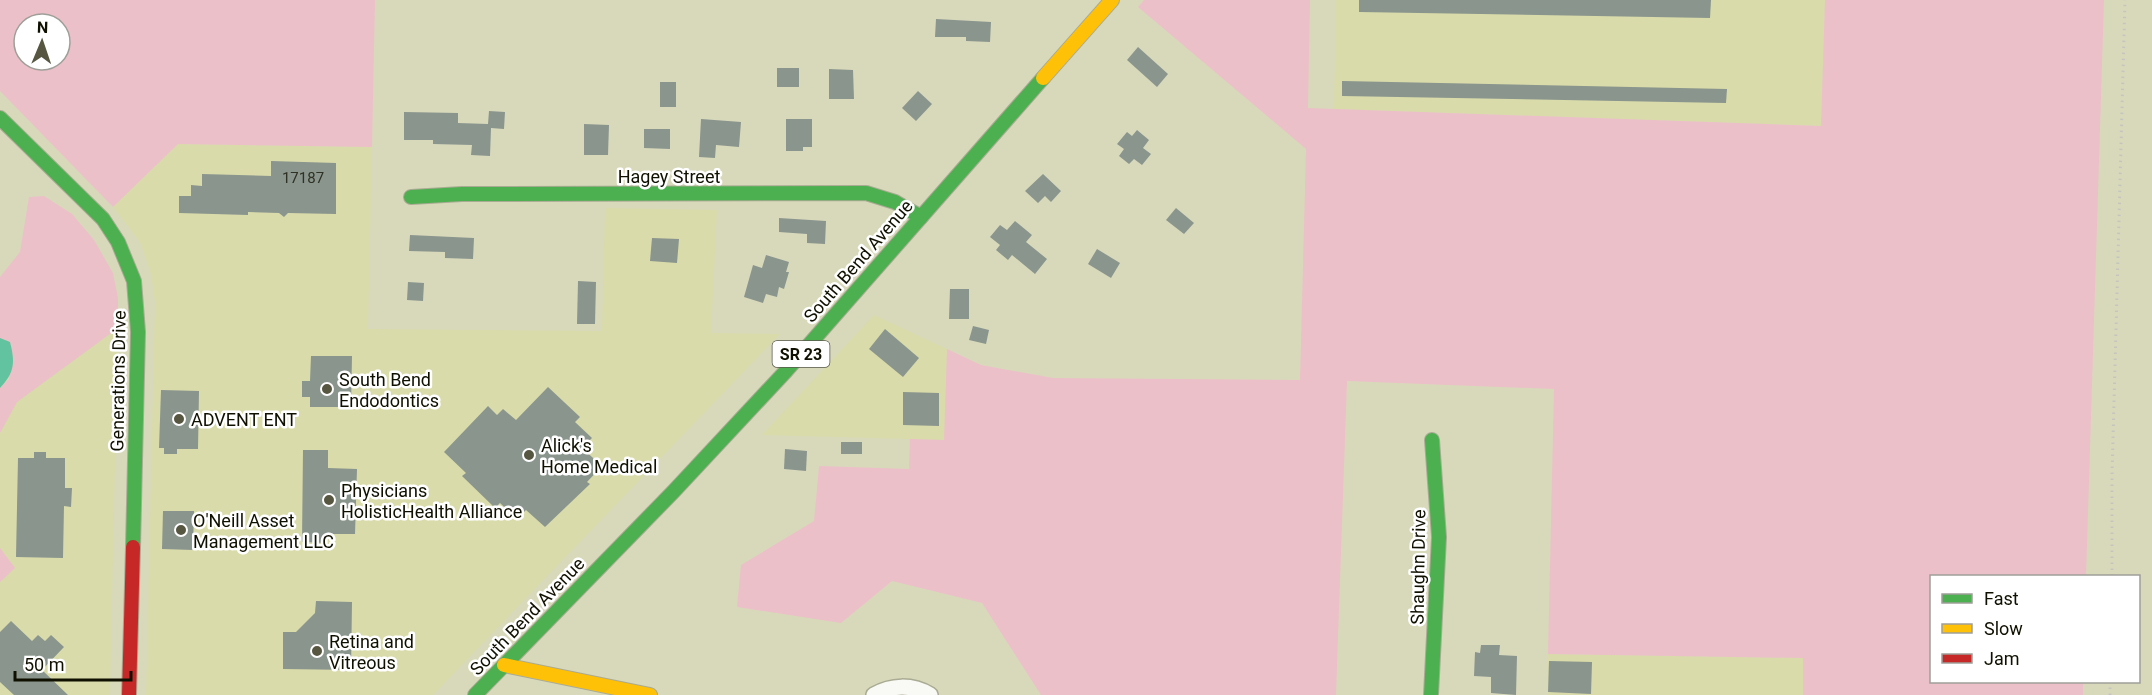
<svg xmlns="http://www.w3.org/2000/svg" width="2152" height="695" font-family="Roboto,sans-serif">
<rect width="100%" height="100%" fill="#d8d9bb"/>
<!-- built -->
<g fill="#d9dbaa">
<path d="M1336,0H1825L1821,126L1334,109Z"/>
<path d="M178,144L372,147L368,329L602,331L605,208L717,210L711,333L780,334L433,695H146L155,302L151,274L140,242L113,207Z"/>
<path d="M874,315L947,349L945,440L762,435Z"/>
<path d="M118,328L110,695H0V582L15,568L0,548V433L17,402Z"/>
<path d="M1548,654L1804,658L1803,695H1547Z"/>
</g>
<!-- green -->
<g fill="#ecc0c8" fill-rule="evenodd">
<path d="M0,0H375L372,147L178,144L113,207L0,91ZM24,24H60V60H24Z"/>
<path d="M1144,0H1310L1308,108L1821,126L1825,0H2104L2086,576H1932V682H2083V695H1803V658L1548,654L1554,389L1347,381L1336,695H1041L982,603L892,581L841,623L737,607L741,565L814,521L819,466L909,469L910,439L944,440L947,349L981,365L1053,378L1300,380L1306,149L1138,7Z"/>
<path d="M44,196L72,214L94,240L113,273L118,298V328L17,402L0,433V388L9,379L10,343L0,338V277L20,252L29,197Z"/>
<path d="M0,548L15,568L0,582Z"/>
</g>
<!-- water -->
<path fill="#62c3a0" d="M0,338L10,342C15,362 15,372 0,388Z"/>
<!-- building -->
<g fill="#8a958d">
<path d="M1359,0H1711L1710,18L1359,12Z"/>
<path d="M936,19L991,22L990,42L966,41V37H935Z"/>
<path d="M1138,47L1168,74L1157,87L1127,60Z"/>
<rect x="777" y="68" width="22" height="19"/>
<path d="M829,69L853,70L854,99H829Z"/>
<path d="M1342,81L1727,89L1726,103L1342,96Z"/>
<rect x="660" y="82" width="16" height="25"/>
<path d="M918,91L932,104L916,121L902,108Z"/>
<path d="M489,111L505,112L504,129L491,128L490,156L471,155L472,145L433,144V140H404V112L458,113V123L488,124Z"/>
<path d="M701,119L741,122L739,147L716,145L715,158L699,157Z"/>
<path d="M786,119H812V147H803V151H786Z"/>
<path d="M584,124L609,125L608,155H584Z"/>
<path d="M644,129H670V149L644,148Z"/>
<path d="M1137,130L1149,140L1143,148L1151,154L1142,165L1134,159L1129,164L1119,156L1124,149L1117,144L1127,132L1132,136Z"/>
<path d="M271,161L336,163V214L288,213L284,217L279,213L248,212V215L179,213V196H191V185L202,186V174L271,176Z"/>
<path d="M1043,174L1061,191L1051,202L1045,196L1038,203L1025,191Z"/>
<path d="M1176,208L1194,223L1184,234L1166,220Z"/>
<path d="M779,218L826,221L825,244L807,243V234L779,232Z"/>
<path d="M1015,221L1032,235L1026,242L1047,259L1035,274L1012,255L1008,260L996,250L1000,245L990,237L1000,225L1007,230Z"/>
<path d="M410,235L474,238L473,259L445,258V252L409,251Z"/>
<path d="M652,238L679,239L677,263L650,261Z"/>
<path d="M1097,249L1120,263L1111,278L1088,264Z"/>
<path d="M766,255L789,262L786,272H789L784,289L779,287L777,297L766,294L763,303L744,297L753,265L762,268Z"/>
<path d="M578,281L596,282L595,324H577Z"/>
<path d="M408,282L424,283L423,301L407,300Z"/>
<path d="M950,289H969V319H949Z"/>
<path d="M973,326L989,330L986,344L969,340Z"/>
<path d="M885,329L919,358L903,377L869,349Z"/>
<path d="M311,356H352L351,407H310V397H302V381H310Z"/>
<path d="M548,387L580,417L575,422L592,438L582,448L602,466L587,482L590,484L545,527L526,510L517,519L500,503L495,508L462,476L466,473L444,452L488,406L497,415L503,409L516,420Z"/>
<path d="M161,390L199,391L198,449H177V454H164V448H159Z"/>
<path d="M903,392L939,393V426L903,425Z"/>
<rect x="841" y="442" width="21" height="12"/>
<path d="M785,449L807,451L806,471L784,469Z"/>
<path d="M303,450H328V468L357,469L355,534H326V543L302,542Z"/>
<path d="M34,452H46V458H65V488H72L71,507L64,506L63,558L16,557L18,458H34Z"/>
<path d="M163,511H194L193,550L162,549Z"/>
<path d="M316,601L352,602L351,670L283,669V632H296L315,613Z"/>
<path d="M11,621L32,641L38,635L45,641L51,635L64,647L42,670L68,695H14L0,682V632Z"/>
<path d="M1481,645H1500L1499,655L1517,656L1516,695L1491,693V677L1474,676L1475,652L1480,653Z"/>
<path d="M1549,661L1592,662L1591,694L1548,692Z"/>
</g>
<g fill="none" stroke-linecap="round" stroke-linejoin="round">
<defs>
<path id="street" d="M874,695C891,685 912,684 930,695"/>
<g id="fast">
<path d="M0,118L103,219L118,242L134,281L138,332L133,547"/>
<path d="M411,197L462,194L866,193L895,202L921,217"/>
<path d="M475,695L674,491L786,371L1043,78"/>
<path d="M1431,695L1439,537L1432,440"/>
</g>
<g id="slow">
<path d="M1043,78L1112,0"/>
<path d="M504,665L650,695"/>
</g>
<path id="jam" d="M129,695L133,547"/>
</defs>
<!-- street casing -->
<use href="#street" stroke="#aaab93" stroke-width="18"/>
<!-- fast casing -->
<use href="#fast" stroke="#aaab93" stroke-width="16"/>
<!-- slow casing -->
<use href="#slow" stroke="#aaab93" stroke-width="16"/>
<!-- jam casing -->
<use href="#jam" stroke="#aaab93" stroke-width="16"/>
<!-- path -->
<g stroke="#c5c5be" stroke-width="3" stroke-dasharray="1.5 4.5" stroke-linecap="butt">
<path d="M2112,576V476L2125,0"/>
<path d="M2110,695V682"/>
</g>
<!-- street -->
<use href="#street" stroke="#f9f9f5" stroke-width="15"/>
<!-- fast -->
<use href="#fast" stroke="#4caf50" stroke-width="14"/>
<!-- slow -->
<use href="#slow" stroke="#ffc107" stroke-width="14"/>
<!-- jam -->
<use href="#jam" stroke="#c62828" stroke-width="14"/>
</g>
<!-- markers -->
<g fill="#565641" stroke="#fff" stroke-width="2">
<circle cx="327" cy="389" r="6"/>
<circle cx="179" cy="419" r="6"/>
<circle cx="529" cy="455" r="6"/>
<circle cx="329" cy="500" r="6"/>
<circle cx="181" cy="530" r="6"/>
<circle cx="317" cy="651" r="6"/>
</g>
<g text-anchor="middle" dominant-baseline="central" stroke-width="5" stroke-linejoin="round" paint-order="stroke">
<!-- number labels -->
<g font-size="15" fill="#2e3123">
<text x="303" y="178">17187</text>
</g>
<!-- shield labels -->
<rect fill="#fff" stroke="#58584c" stroke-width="1.5" x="772.5" y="341" width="57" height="26" rx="4.5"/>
<g font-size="16" font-weight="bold" fill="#101000">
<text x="801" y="354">SR 23</text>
</g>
<!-- street labels -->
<g font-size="18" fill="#101000" stroke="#fff">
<text x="669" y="176">Hagey Street</text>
<text transform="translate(858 261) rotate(-49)">South Bend Avenue</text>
<text transform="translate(118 381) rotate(-89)">Generations Drive</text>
<text transform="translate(1418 567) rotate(-89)">Shaughn Drive</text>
<text transform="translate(527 616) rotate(-46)">South Bend Avenue</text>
</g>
<!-- poi labels -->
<g font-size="18" fill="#101000" stroke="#fff" text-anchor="start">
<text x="339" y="379">South Bend<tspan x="339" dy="21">Endodontics</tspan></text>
<text x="191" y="419">ADVENT ENT</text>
<text x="541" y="445">Alick's<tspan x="541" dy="21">Home Medical</tspan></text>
<text x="341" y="490">Physicians<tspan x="341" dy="21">HolisticHealth Alliance</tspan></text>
<text x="193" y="520">O'Neill Asset<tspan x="193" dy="21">Management LLC</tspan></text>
<text x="329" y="641">Retina and<tspan x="329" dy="21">Vitreous</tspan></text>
</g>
</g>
<!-- legend -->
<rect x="1930" y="575" width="210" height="108" fill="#ffffff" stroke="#9f9f99" stroke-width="1.5"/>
<rect x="1942" y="594" width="30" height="9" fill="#4caf50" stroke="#9f9f99" stroke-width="1.5"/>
<text x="1984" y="605" font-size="18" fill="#101000">Fast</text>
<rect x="1942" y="624" width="30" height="9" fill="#ffc107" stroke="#9f9f99" stroke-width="1.5"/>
<text x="1984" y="635" font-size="18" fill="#101000">Slow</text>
<rect x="1942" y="654" width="30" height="9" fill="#c62828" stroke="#9f9f99" stroke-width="1.5"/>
<text x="1984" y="665" font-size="18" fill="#101000">Jam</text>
<!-- north arrow -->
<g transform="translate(42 42) rotate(2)"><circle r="28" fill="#ffffff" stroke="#9f9f99" stroke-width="1.5"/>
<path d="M0-4.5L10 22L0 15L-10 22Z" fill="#565641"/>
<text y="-9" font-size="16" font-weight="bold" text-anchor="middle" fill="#101000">N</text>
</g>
<!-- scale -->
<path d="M15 671v9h116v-9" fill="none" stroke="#101000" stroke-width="3"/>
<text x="24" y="671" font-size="18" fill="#101000" stroke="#ffffff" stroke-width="4.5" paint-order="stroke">50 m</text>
</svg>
